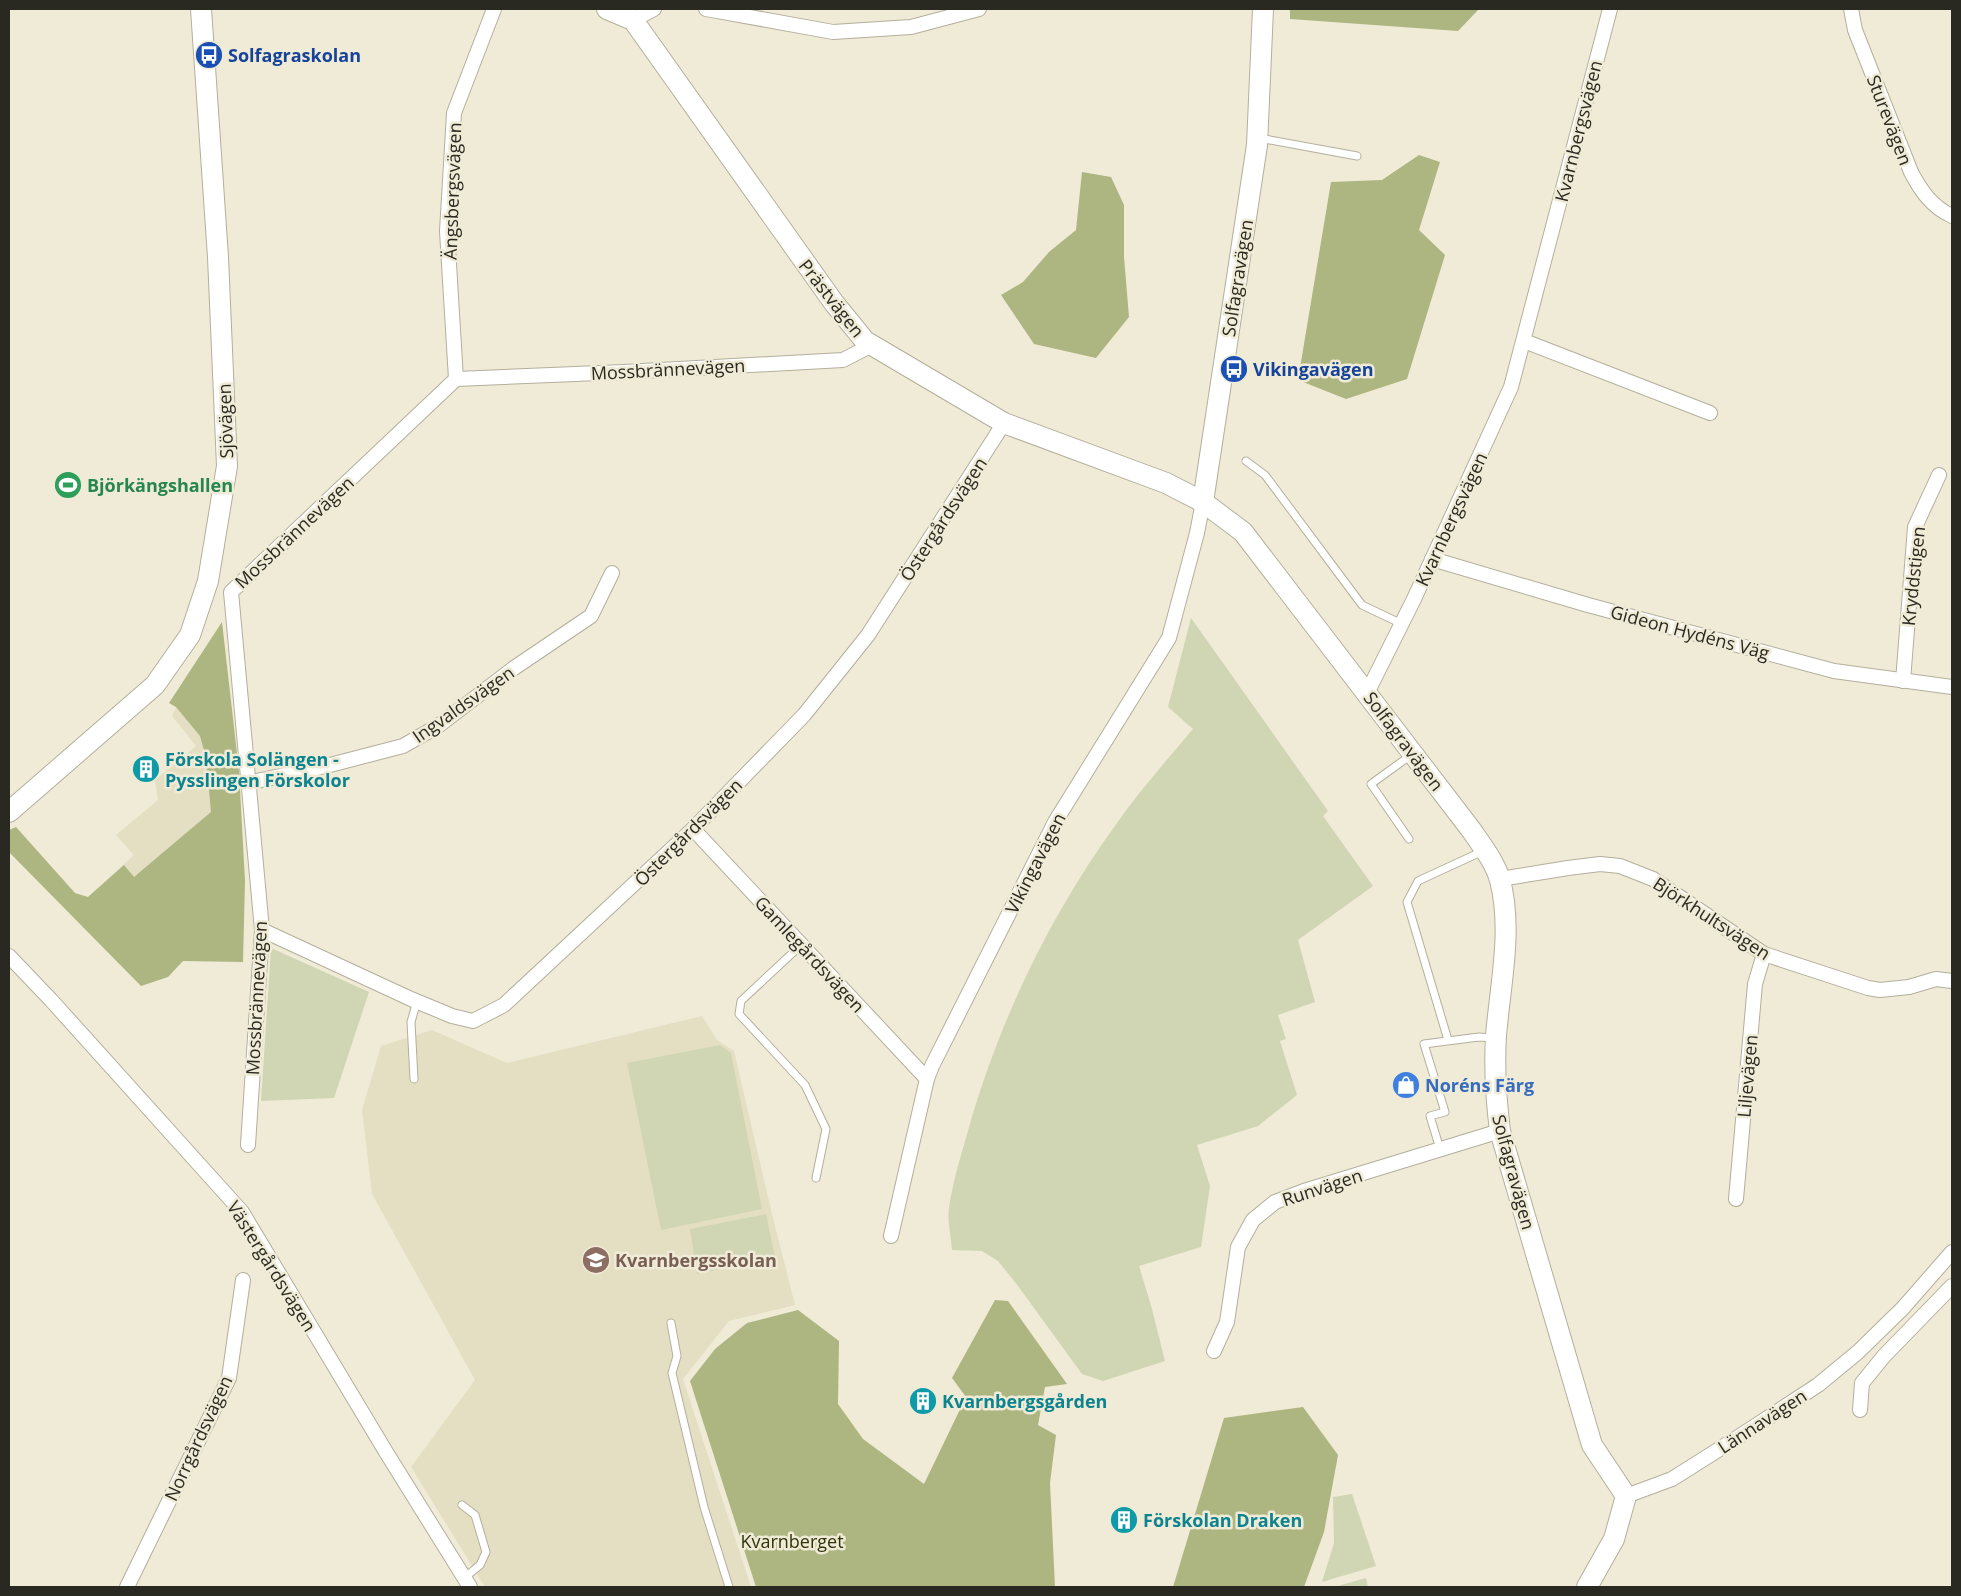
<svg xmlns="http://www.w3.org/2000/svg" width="1961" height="1596" font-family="'Open Sans',sans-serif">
<rect width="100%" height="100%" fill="#efebd6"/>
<!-- built -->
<g fill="#e4dfc3">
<path d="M205,652L242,893L88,897L134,855L116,835L158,800L155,780L196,746L172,716Z"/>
<path d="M702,1016L717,1040L734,1051L772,1214L795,1305L729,1321L683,1379L751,1587H485L411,1467L475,1380L372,1194L362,1110L381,1046L432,1030L507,1063Z"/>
</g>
<!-- green -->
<g fill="#d0d6b4">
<path d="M1191,618L1328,811L1323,816L1373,886L1298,940L1315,1002L1278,1015L1286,1039L1280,1041L1297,1095L1258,1126L1197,1145L1210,1186L1201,1247L1139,1266L1152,1309L1165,1361L1103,1381L1082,1374L1015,1282L998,1261L982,1251L952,1250C951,1236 947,1221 949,1208C953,1179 963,1149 971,1120C1002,1015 1052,912 1117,823C1140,790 1167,760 1193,729L1168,707Z"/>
<path d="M271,948L369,992L334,1098L261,1101Z"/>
<path d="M720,1045L731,1053L762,1209L661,1230L627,1063Z"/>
<path d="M766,1214L775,1257L697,1274L690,1229Z"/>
<path d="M1352,1494L1376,1566L1322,1582L1334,1543L1333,1497Z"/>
<path d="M1366,1578L1368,1587H1334Z"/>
</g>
<!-- forest -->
<g fill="#adb581">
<path d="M1290,9H1479L1458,31L1290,19Z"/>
<path d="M1419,155L1440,162L1419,230L1445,255L1407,379L1346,399L1298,380L1331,182L1382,180Z"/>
<path d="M1082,172L1111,177L1124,205V257L1129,317L1096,358L1034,344L1001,295L1023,282L1049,252L1076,230Z"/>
<path d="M222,622L239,771L245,881L243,962L183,961L168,977L141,986L9,852V830L16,827L75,893L88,897L124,865L134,877L211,812L206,757L200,736L176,707L169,703Z"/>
<path d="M995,1300L1008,1301L1067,1384L1045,1387L1038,1425L1056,1435L1050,1483L1055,1587H756L690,1381L715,1349L747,1323L798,1310L839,1341L838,1404L863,1439L924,1484L966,1397L952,1378Z"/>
<path d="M1303,1407L1338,1455L1324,1532L1304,1587H1173L1224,1418Z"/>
</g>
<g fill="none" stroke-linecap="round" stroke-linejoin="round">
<defs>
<g id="lane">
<path d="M1259,138L1357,156"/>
<path d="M1246,461L1265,475L1362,605L1402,624"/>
<path d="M1409,839L1371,784L1411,755"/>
<path d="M801,945L741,1001L739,1014L805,1085L826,1129L816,1178"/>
<path d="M1448,1040L1407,902L1418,881L1483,851"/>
<path d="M414,1079L411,1022L417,1001"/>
<path d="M1440,1149L1430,1116L1445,1112L1424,1044L1479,1037L1493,1038"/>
<path d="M671,1323L677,1356L672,1373L704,1507L729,1587"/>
<path d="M462,1505L475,1515L486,1552L480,1565L464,1578"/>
</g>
<g id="street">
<path d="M706,9L833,32L911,27L979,9"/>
<path d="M1851,9L1855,30L1911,172C1921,191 1932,207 1952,216"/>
<path d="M633,20L654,9"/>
<path d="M1524,341L1710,413"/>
<path d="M456,379L447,231L454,113L494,9"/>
<path d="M1432,559L1588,605L1834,671L1952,687"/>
<path d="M1903,681L1915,527L1939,475"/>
<path d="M1367,693L1414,599L1511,387L1610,9"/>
<path d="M248,783L326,766L403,746L438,726L514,668L591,616L612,573"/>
<path d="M693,829L927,1079"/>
<path d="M1500,879L1568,868L1600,864L1620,866L1653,879L1764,954L1868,988L1880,990L1909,987L1936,979L1952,981"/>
<path d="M262,930L411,999L452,1016L473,1021L504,1005L693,829L804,715L868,635L1004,423"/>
<path d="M9,956L51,1000L242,1212L386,1452L470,1587"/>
<path d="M248,1145L262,930L231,592L456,379L624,372L843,360L872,345"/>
<path d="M1736,1199L1755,984L1764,954"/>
<path d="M891,1236L927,1079L932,1066L1055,822L1169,638L1197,533L1203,502"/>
<path d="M1214,1351L1227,1322L1238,1247L1253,1220L1275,1202L1304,1191L1500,1131"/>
<path d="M1860,1410L1862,1383L1884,1356L1952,1286"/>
<path d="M1626,1496L1672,1479L1740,1436L1818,1385L1858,1352L1903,1308L1952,1252"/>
<path d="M127,1587L229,1378L243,1280"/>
</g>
<g id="secondary">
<path d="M607,9L633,20L834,303L865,341L1004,423L1166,483L1203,502"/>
<path d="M1263,9L1257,145L1203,502L1243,532L1472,831C1482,846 1495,862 1500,880C1513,931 1500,985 1496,1036C1494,1068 1496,1099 1500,1131L1592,1445L1626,1496L1614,1539L1587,1587"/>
<path d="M9,812L155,685L190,635L208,581L227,466L218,257L201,9"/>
</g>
</defs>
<!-- lane casing -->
<use href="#lane" stroke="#b3af9c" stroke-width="9"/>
<!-- street casing -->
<use href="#street" stroke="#b3af9c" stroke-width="16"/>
<!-- secondary casing -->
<use href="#secondary" stroke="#b3af9c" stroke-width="22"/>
<!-- lane -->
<use href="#lane" stroke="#fff" stroke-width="7"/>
<!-- street -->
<use href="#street" stroke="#fff" stroke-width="14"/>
<!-- secondary -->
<use href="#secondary" stroke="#fff" stroke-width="20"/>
</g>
<!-- icons -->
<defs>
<symbol id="bus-disc" viewBox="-11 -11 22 22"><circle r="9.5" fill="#1a4fb4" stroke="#efebd6"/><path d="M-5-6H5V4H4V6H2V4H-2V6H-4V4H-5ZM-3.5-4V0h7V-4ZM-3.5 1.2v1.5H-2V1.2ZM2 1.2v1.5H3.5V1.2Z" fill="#fff"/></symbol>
<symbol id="stadium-disc" viewBox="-11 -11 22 22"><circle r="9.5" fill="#2e9e5b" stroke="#efebd6"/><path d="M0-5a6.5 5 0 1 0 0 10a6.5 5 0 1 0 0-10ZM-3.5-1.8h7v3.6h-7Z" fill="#fff"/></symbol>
<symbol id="building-disc" viewBox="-11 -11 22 22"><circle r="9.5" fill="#0f9aa8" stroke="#efebd6"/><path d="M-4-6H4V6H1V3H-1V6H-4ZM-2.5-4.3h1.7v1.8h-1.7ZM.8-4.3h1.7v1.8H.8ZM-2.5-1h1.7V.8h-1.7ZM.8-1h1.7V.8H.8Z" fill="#fff"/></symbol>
<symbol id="shop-disc" viewBox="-11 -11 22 22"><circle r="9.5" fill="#3f7fe0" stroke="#efebd6"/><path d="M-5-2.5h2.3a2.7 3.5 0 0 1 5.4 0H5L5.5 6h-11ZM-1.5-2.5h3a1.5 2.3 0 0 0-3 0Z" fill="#fff"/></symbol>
<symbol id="school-disc" viewBox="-11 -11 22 22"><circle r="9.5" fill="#8d6e63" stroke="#efebd6"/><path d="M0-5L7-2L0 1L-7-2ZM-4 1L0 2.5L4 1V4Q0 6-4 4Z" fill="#fff"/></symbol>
</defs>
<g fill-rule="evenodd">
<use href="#bus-disc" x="193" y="39" width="32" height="32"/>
<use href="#bus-disc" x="1218" y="353" width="32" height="32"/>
<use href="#stadium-disc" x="52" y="469" width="32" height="32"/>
<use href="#building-disc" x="130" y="753" width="32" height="32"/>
<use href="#shop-disc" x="1390" y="1069" width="32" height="32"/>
<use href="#school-disc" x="580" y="1244" width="32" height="32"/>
<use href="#building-disc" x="907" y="1385" width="32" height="32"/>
<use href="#building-disc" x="1108" y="1504" width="32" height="32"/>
</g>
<g text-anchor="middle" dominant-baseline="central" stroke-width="5" stroke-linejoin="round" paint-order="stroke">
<!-- transit labels -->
<g font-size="18" font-weight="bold" fill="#164399" stroke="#efebd6" text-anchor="start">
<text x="228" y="55">Solfagraskolan</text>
<text x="1253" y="369">Vikingavägen</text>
</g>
<!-- street labels -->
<g font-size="18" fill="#2a2921" stroke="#efebd6">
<text transform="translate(1890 120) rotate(69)">Sturevägen</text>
<text transform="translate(1578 131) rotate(-76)">Kvarnbergsvägen</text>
<text transform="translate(452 191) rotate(-88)">Ängsbergsvägen</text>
<text transform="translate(1237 278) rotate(-81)">Solfagravägen</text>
<text transform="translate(832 298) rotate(52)">Prästvägen</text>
<text transform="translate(668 369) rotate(-3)">Mossbrännevägen</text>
<text transform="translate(225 421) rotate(-92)">Sjövägen</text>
<text transform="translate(943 519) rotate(-57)">Östergårdsvägen</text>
<text transform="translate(1451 519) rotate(-65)">Kvarnbergsvägen</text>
<text transform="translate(294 532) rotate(-43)">Mossbrännevägen</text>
<text transform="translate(1913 576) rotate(-84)">Kryddstigen</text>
<text transform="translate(1690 632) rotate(15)">Gideon Hydéns Väg</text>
<text transform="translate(463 704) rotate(-35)">Ingvaldsvägen</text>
<text transform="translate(1404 741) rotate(53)">Solfagravägen</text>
<text transform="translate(688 832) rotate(-45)">Östergårdsvägen</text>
<text transform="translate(1035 863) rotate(-63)">Vikingavägen</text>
<text transform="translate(1712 918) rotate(33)">Björkhultsvägen</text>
<text transform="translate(810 954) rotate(47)">Gamlegårdsvägen</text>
<text transform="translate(256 998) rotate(-87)">Mossbrännevägen</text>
<text transform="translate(1747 1076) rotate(-85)">Liljevägen</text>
<text transform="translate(1514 1172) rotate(75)">Solfagravägen</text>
<text transform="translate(1322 1187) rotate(-18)">Runvägen</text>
<text transform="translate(272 1266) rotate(58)">Västergårdsvägen</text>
<text transform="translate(1762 1421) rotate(-33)">Lännavägen</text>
<text transform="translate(198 1438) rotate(-65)">Norrgårdsvägen</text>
</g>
<!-- leisure labels -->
<g font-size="18" font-weight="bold" fill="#27864d" stroke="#efebd6" text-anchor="start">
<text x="87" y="485">Björkängshallen</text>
</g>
<!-- culture labels -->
<g font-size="18" font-weight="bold" fill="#0d838f" stroke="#efebd6" text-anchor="start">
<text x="165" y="759">Förskola Solängen -<tspan x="165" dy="21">Pysslingen Förskolor</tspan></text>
<text x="942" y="1401">Kvarnbergsgården</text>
<text x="1143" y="1520">Förskolan Draken</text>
</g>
<!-- shop labels -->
<g font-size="18" font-weight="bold" fill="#366cbe" stroke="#efebd6" text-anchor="start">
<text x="1425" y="1085">Noréns Färg</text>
</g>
<!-- education labels -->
<g font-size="18" font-weight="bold" fill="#785e54" stroke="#efebd6" text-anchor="start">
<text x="615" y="1260">Kvarnbergsskolan</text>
</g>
<!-- park labels -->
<g font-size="18" fill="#2f340b" stroke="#efebd6">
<text x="792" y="1541">Kvarnberget</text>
</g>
</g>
<!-- border -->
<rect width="1961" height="1596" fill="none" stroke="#2a2921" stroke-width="20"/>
</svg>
